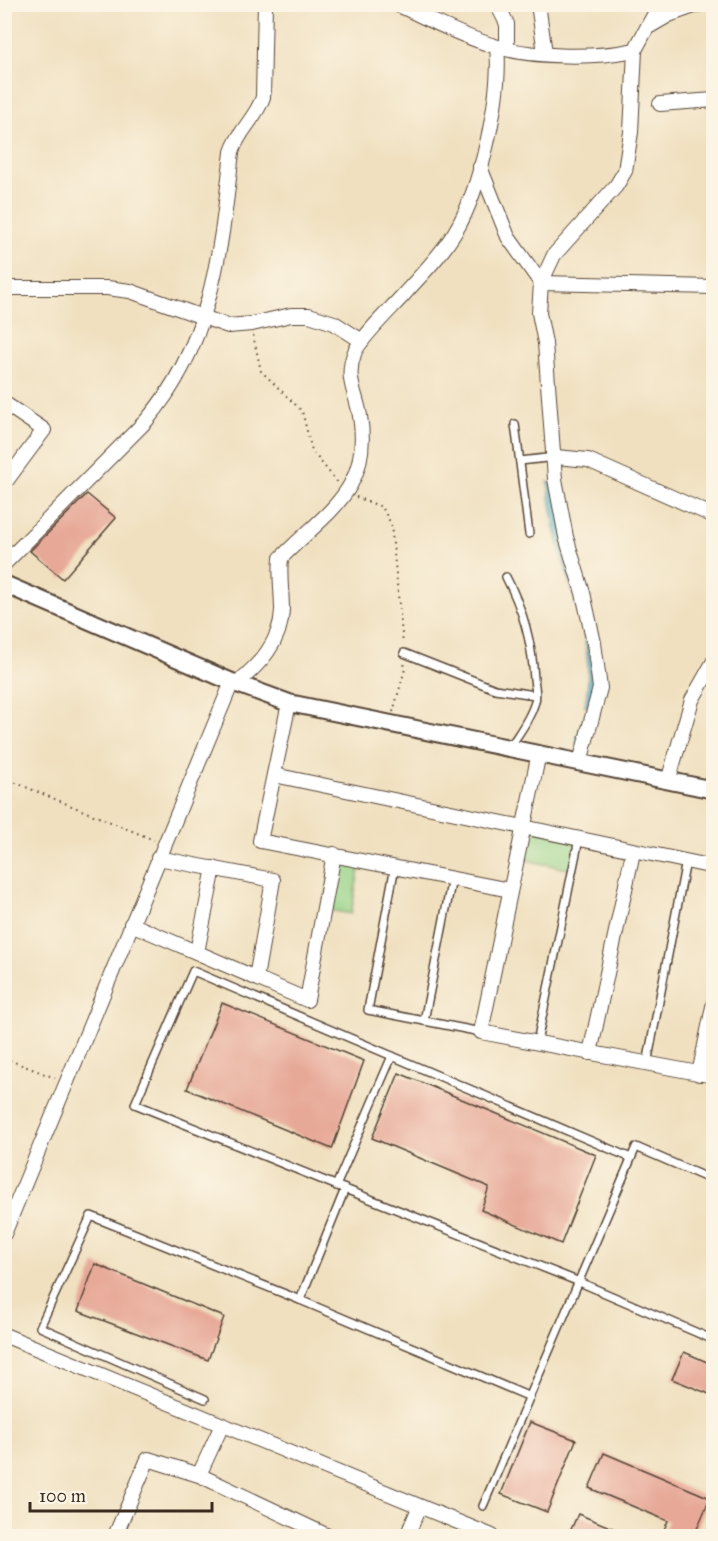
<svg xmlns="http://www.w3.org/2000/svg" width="718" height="1541" font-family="'IM FELL Great Primer',serif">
<rect width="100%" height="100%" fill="#fcf5e5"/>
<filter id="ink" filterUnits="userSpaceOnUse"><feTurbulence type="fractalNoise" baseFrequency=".0167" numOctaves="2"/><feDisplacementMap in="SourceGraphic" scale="12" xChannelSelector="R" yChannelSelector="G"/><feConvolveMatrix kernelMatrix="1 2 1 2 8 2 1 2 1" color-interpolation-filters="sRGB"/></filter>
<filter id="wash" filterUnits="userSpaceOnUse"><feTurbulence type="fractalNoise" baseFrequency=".008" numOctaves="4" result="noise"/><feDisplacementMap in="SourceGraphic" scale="24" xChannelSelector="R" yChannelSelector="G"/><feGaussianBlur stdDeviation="1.35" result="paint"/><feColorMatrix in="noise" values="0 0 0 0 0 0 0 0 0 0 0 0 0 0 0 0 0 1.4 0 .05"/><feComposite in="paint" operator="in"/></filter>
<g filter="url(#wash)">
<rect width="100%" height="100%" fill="#f0e0c0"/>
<!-- green -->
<g fill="#95d287" stroke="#687e52" stroke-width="1.5">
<path d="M523,827L579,839L572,870L517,858Z"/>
<path d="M334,854L361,859L351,914L324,909Z"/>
</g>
<!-- water -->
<path fill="#55b9d3" stroke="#487278" stroke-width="1.5" d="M548,482L554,484L581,599L596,687L592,706H585C597,650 572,594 558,541C553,522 551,501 548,482Z"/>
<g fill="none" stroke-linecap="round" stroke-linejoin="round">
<!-- stream -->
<path stroke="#55b9d3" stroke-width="4" d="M577,742L585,717"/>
</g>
<g id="blocks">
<!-- building -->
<g fill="#e7a897">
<path d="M87,494L116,518L63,579L30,551Z"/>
<path d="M222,1003L364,1061L332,1149L187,1089Z"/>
<path d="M399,1073L596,1155L561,1244L481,1210L489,1187L372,1138Z"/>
<path d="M95,1264L224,1317L208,1360L78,1311Z"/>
<path d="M684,1352L714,1365V1396L672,1379Z"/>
<path d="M530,1422L576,1440L547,1512L501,1494Z"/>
<path d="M604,1453L710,1498L694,1536H661L668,1521L589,1488Z"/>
<path d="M578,1514L632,1536H568Z"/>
</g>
</g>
</g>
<g filter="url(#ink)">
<use href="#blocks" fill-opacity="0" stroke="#564536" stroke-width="1.5"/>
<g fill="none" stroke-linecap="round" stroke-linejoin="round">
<defs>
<g id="service">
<path d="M515,424L529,534"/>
<path d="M520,461L556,457"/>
<path d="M506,577C523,609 532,642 534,679C535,686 537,695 535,702C530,719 519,733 510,747"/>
<path d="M404,653L495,689L535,695"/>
<path d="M395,866L368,1010L481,1032"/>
<path d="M424,1021L452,878"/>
<path d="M537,1042L579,839"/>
<path d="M647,1064L686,861"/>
<path d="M336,1186L392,1056"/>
<path d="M345,1189L135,1104L193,971L631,1158"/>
<path d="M530,1397L300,1300L345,1189L577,1281L714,1340"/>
<path d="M205,1399L40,1327L91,1216L300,1300"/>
<path d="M483,1506L636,1147L714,1181"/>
</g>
<g id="minor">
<path d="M396,4C429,19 463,37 498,47C535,58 598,58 635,50L655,13L663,4"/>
<path d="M497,4L507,24V49"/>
<path d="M538,4L545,53"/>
<path d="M650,26L669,15L700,4"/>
<path d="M660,104L714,100"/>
<path d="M480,167L508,237L541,283"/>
<path d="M541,283L714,287"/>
<path d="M4,288H107L130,291L228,326L252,324L291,315H309L334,323L362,341"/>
<path d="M4,403L44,430L4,484"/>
<path d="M556,457L588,460L714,516"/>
<path d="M4,564L146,421C212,345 221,248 232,152C238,131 257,117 263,97L265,4"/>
<path d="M236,684C260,664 281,642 282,610C282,593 279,575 281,558C327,511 372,490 360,416C356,391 345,380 354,354C358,340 395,305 406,292C423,273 442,254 455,232C480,192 502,94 497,47"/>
<path d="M289,703L260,841L510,890"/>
<path d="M539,753L481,1032L714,1076"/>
<path d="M580,762L600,688L594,643L583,593L566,537L555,479L545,343L539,313L541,283L554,255L616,186L625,171L631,132L635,50"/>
<path d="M274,775L714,867"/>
<path d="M668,781L692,700L714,661"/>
<path d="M158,858L273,880L256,978"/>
<path d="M131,924L307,1000L334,854"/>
<path d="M197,952L214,868"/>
<path d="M590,1053L633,852"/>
<path d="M699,1074L714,1002"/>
<path d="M4,1234L232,682"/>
<path d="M4,1335L492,1536"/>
<path d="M199,1475L222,1425"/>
<path d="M115,1536L148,1459L199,1475L328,1536"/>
<path d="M407,1536L419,1508"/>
</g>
<path id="tertiary" d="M4,584L232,682L289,703L714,790"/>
</defs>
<!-- service casing -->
<use href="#service" stroke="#564536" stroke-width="10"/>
<!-- minor casing -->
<use href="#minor" stroke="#564536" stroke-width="16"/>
<!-- tertiary casing -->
<use href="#tertiary" stroke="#564536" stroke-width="20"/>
<!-- path -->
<g stroke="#564536" stroke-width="2" stroke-dasharray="1.5 4.5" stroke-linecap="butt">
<path d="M253,335L261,371L302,411L312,451L338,483"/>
<path d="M356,497L382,507L391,524L403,644"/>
<path d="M393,712L405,669L404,662"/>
<path d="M4,778L154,840"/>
<path d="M4,1058L55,1078"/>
</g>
<!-- service -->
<use href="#service" stroke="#fff" stroke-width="7"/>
<!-- minor -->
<use href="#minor" stroke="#fff" stroke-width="14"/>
<!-- tertiary -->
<use href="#tertiary" stroke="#fff" stroke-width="16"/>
</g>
</g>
<!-- margin -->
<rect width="718" height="1541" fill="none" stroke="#fcf5e5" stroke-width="24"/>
<!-- scale -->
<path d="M30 1502v9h182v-9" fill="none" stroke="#3b2a1e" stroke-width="3"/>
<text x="39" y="1502" font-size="18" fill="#3b2a1e" stroke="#fcf5e5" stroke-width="4.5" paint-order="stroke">100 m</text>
</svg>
